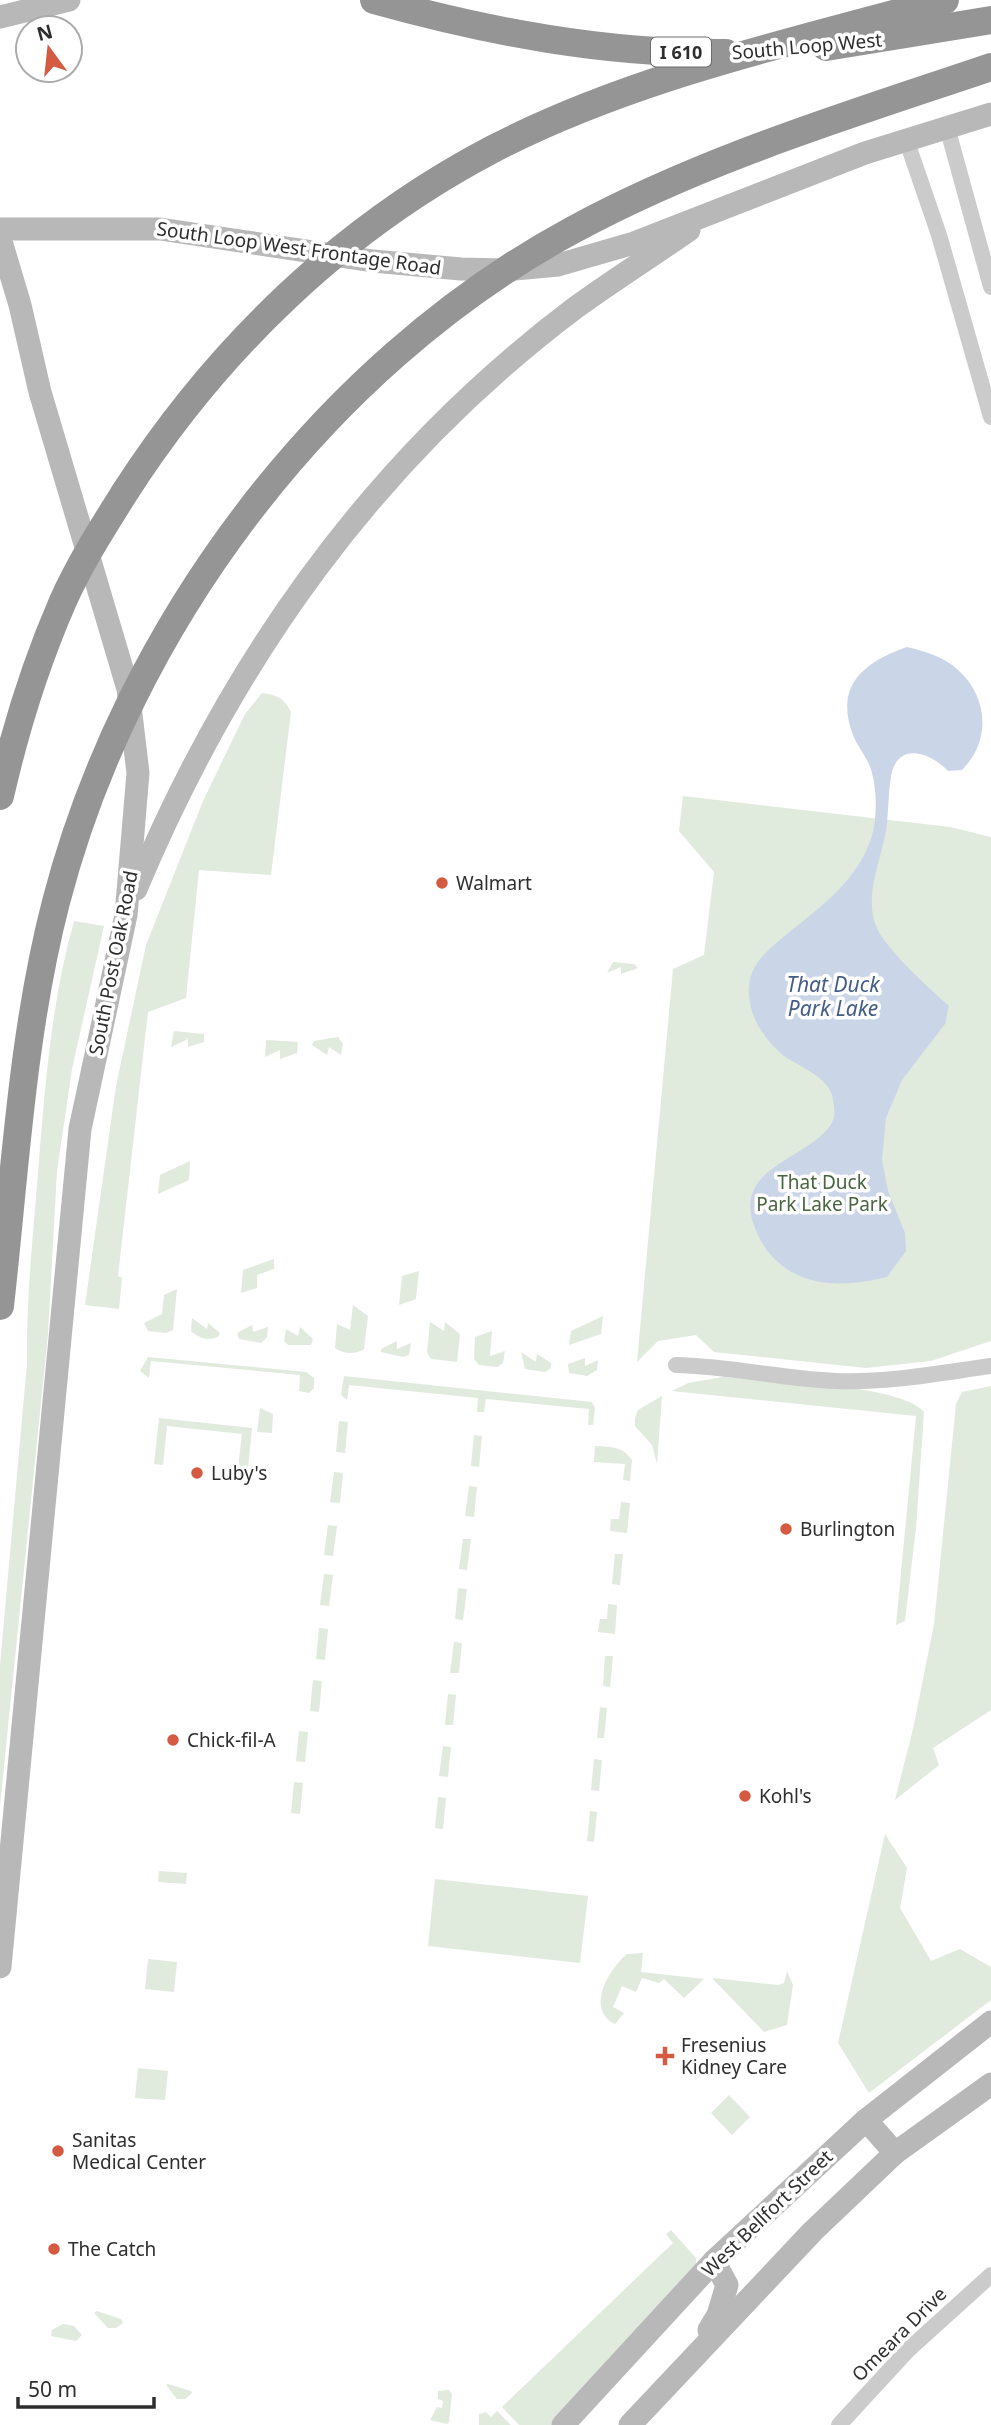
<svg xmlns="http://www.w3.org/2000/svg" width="991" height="2425" font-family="'Noto Sans',sans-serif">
<rect width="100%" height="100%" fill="#fff"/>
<!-- green -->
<g fill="#e0eadd">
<path d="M262,693C277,695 284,698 291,712L271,875L199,870L186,998L148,1012L118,1276L122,1278L119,1309L85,1305L116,1086L146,945L203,801L245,714Z"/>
<path d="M683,796L950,827L991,837V1341L931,1361L866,1368L714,1352L696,1335L658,1341L637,1362L673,969L704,955L714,872L679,831Z"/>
<path d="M74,921L104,926L72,1069L57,1171L48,1334L0,1806V1665L27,1363C26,1300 33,1236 38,1173C45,1087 51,1003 74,921Z"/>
<path d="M613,962L634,964L638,968L621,974V967L607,973Z"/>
<path d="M174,1031L204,1034V1042L188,1047V1039L171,1047Z"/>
<path d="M338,1037L343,1044L341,1055L329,1047L327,1055L312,1045L314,1041Z"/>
<path d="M266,1040L298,1042L297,1053L280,1059V1050L265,1057Z"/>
<path d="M190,1161L189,1180L158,1194L160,1175Z"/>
<path d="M274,1259V1269L257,1275V1288L241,1293L243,1270Z"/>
<path d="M419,1271L416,1299L399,1305L402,1276Z"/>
<path d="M177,1289L173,1330L166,1333L148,1331L144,1323L162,1314L164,1295Z"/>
<path d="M353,1305L368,1316L364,1349C356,1355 343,1354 335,1348L337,1324L350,1330Z"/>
<path d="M603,1316L601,1334L569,1345L571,1331Z"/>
<path d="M192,1318L207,1329L208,1323L220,1333L219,1336C209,1342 199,1338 191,1331Z"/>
<path d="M430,1322L444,1331L445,1322L460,1334L457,1362L431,1359L427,1352Z"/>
<path d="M252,1325L253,1332L268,1327L267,1337L261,1343L239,1339L237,1333Z"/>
<path d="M300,1327L313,1339L311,1345H288L284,1341L286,1329L298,1336Z"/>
<path d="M492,1331L490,1356L505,1351L503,1363L498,1367L479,1365L474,1359L475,1337Z"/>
<path d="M397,1341V1349L411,1343L409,1355L403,1357L381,1352V1349Z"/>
<path d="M521,1352L536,1362L537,1354L551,1363V1368L545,1372L525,1369Z"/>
<path d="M148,1357L306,1372L314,1378V1388L309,1393L299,1391L300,1375L151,1361L149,1378L140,1371Z"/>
<path d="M585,1358V1366L598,1360L597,1370L587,1376L569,1373L568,1364Z"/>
<path d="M344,1376L592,1402L595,1408L593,1425H588L589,1409L486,1399L484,1412H477L478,1398L349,1385L347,1400L341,1395Z"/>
<path d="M723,1377C764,1381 902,1384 924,1412L916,1528L905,1621L896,1625L916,1416L672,1391L688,1383Z"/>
<path d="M991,1386V1710L933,1748L939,1765L895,1800L913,1729L934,1624L956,1404L962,1392Z"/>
<path d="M662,1396L657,1464L652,1445L635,1426V1418L638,1410Z"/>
<path d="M260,1408L273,1414L272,1433L257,1432Z"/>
<path d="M159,1418L252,1428L248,1468H238L242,1434L167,1426L163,1465L154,1464Z"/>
<path d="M339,1421L348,1422L345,1453L336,1452Z"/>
<path d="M474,1435L482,1436L479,1467L471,1466Z"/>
<path d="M595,1446C611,1447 622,1446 632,1460L630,1481L623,1480L625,1464L594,1462Z"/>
<path d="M334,1472L343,1473L340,1503L330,1502Z"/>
<path d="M469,1486L477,1487L474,1517L465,1516Z"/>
<path d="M621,1502L630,1503L627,1533L610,1531L611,1519H619Z"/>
<path d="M328,1525L337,1526L333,1556L324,1555Z"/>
<path d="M463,1539H471L467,1570L459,1569Z"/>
<path d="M615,1554H623L620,1585L612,1584Z"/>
<path d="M324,1574L333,1575L329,1606L320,1605Z"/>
<path d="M458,1588L467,1589L463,1620L455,1619Z"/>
<path d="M608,1604L617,1605L615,1634L598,1632L600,1619H607Z"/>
<path d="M319,1628L328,1629L325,1660L316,1659Z"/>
<path d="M454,1642L462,1643L459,1673H450Z"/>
<path d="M605,1656H613L610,1687L603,1686Z"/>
<path d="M313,1680L322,1681L319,1712L310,1711Z"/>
<path d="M448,1694L456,1695L453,1725H445Z"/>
<path d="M600,1707L607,1708L604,1738H597Z"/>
<path d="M299,1731L308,1732L305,1762L296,1761Z"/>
<path d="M443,1746L451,1747L448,1777L439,1776Z"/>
<path d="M594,1759L602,1760L599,1791L591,1790Z"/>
<path d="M294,1782L303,1783L300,1814L291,1813Z"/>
<path d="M438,1797L446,1798L443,1829L435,1828Z"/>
<path d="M590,1811L597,1812L594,1842L587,1841Z"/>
<path d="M885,1834L907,1868L900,1908L931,1961L960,1949L991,1967V2000L869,2093L838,2043Z"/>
<path d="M159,1871L187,1873L186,1884L158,1882Z"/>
<path d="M435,1879L588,1896L580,1963L428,1946Z"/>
<path d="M643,1953L641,1972L704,1979L684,1998L664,1979L659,1983L642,1978L636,1992L622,1986L613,2007L624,2013L615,2024C585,2009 609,1969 627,1954Z"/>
<path d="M148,1959L177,1962L174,1992L145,1989Z"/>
<path d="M787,1971L793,1985L787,2025L764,2032L712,1978L778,1985L784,1983Z"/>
<path d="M138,2068L168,2071L165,2100L135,2098Z"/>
<path d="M729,2095L750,2117L732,2135L711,2113Z"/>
<path d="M671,2230L696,2258V2269L554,2425H519L502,2407L673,2243L666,2234Z"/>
<path d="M97,2311L121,2319L123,2323L116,2328H108L94,2313Z"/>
<path d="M63,2324L74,2326L82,2335L76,2341L51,2336L52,2330Z"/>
<path d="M168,2384L191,2391L192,2393L185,2399H177L166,2385Z"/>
<path d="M449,2390L452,2394L449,2422L447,2424L430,2420L437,2407L442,2408L443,2401L438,2399V2391Z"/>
<path d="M497,2411L511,2425H479V2414L486,2412L491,2417Z"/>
</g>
<!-- water -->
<path fill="#cbd5e8" d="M907,647C924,651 944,657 957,669C989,697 991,741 962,770L948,771C935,757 906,742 894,766C888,779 889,814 886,831C881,860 864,896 876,926C885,949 930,989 949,1006L945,1024L902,1080L886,1118L882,1160L888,1191L905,1233L906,1251L887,1277C863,1283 832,1287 808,1279C786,1272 768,1257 758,1235C726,1168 802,1163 830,1126C837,1116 834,1106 832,1095C826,1076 800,1067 784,1056C760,1037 741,1003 752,973C758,957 774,945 787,934C822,906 858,880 872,836C877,818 877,791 872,773C869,759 858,748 853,735C834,685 864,662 907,647Z"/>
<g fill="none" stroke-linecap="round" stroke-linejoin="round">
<!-- street -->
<g stroke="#cbcbcb" stroke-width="16">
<path d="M947,127L991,287"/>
<path d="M906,139L939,235L991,417"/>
<path d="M676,1365C730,1366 783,1379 836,1381C888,1383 940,1373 991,1366"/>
<path d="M839,2425L908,2350L991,2275"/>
</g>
<!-- secondary -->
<g stroke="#b8b8b8" stroke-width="23">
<path d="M0,17L69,0"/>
<path d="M0,229H160L373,261L461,269L506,270L558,265L634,243L865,153L991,114"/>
<path d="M0,238L20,305L40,392L128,689L138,773L126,915L80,1129L0,1967"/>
<path d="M136,889C233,658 373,460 575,308C612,281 652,256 689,230"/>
<path d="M866,2120L895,2153"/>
<path d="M709,2330L718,2315L727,2285L714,2261"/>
<path d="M563,2425L714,2261L866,2120L991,2022"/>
<path d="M630,2425L813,2231L895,2153L991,2084"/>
</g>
<!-- highway -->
<g stroke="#959595" stroke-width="28">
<path d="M374,0C489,32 606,54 726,53"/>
<path d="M826,47L991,20"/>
<path d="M0,796C15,730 36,663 63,601C80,563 103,527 125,492C217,349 342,228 493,149C634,76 794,42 945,0"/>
<path d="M0,1306C15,1172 22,1033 56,902C127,628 322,366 571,231C703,159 849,115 991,67"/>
</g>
</g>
<!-- markers -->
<g fill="#d45a41" stroke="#fff" stroke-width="2.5">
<circle cx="442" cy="883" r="7"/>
<circle cx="197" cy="1473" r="7"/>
<circle cx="786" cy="1529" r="7"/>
<circle cx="173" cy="1740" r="7"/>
<circle cx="745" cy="1796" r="7"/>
<path d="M661.5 2045.5h7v7h7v7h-7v7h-7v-7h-7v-7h7z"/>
<circle cx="58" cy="2151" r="7"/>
<circle cx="54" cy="2249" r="7"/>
</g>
<g text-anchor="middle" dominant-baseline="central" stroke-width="7" stroke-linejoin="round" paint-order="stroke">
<!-- shield labels -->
<rect fill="#fff" stroke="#6d6d6d" stroke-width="2" x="651" y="37.5" width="60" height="29" rx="5"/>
<g font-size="18" font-weight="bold" fill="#2e2e2e">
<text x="681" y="52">I 610</text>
</g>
<!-- street labels -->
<g font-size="19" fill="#2e2e2e" stroke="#fff">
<text transform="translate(807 46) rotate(-5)">South Loop West</text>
<text transform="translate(299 248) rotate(8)">South Loop West Frontage Road</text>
<text transform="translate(113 963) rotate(-79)">South Post Oak Road</text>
<text transform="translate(767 2213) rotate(-44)">West Bellfort Street</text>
<text transform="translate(899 2334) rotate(-45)">Omeara Drive</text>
</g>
<!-- poi labels -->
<g font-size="19" fill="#2e2e2e" stroke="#fff" text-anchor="start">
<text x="456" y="883">Walmart</text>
<text x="211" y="1473">Luby's</text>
<text x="800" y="1529">Burlington</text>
<text x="187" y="1740">Chick-fil-A</text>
<text x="759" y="1796">Kohl's</text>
<text x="681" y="2045">Fresenius<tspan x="681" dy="22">Kidney Care</tspan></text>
<text x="72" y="2140">Sanitas<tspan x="72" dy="22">Medical Center</tspan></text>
<text x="68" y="2249">The Catch</text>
</g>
<!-- park labels -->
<g font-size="19" fill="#486540" stroke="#fff">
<text x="822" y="1182">That Duck<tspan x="822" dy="22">Park Lake Park</tspan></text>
</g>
<!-- water labels -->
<g font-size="21" font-style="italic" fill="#445d88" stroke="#fff">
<text x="833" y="984">That Duck<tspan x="833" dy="24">Park Lake</tspan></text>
</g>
</g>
<!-- north arrow -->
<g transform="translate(49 49) rotate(345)"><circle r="33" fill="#ffffff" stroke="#ababab" stroke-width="2"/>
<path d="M0-5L12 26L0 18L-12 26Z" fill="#d45a41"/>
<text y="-10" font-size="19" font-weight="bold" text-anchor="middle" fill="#2e2e2e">N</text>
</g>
<!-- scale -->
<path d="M18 2397v10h136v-10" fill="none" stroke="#2e2e2e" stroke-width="3.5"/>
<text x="28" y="2397" font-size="21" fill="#2e2e2e" stroke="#ffffff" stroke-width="5" paint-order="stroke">50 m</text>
</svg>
